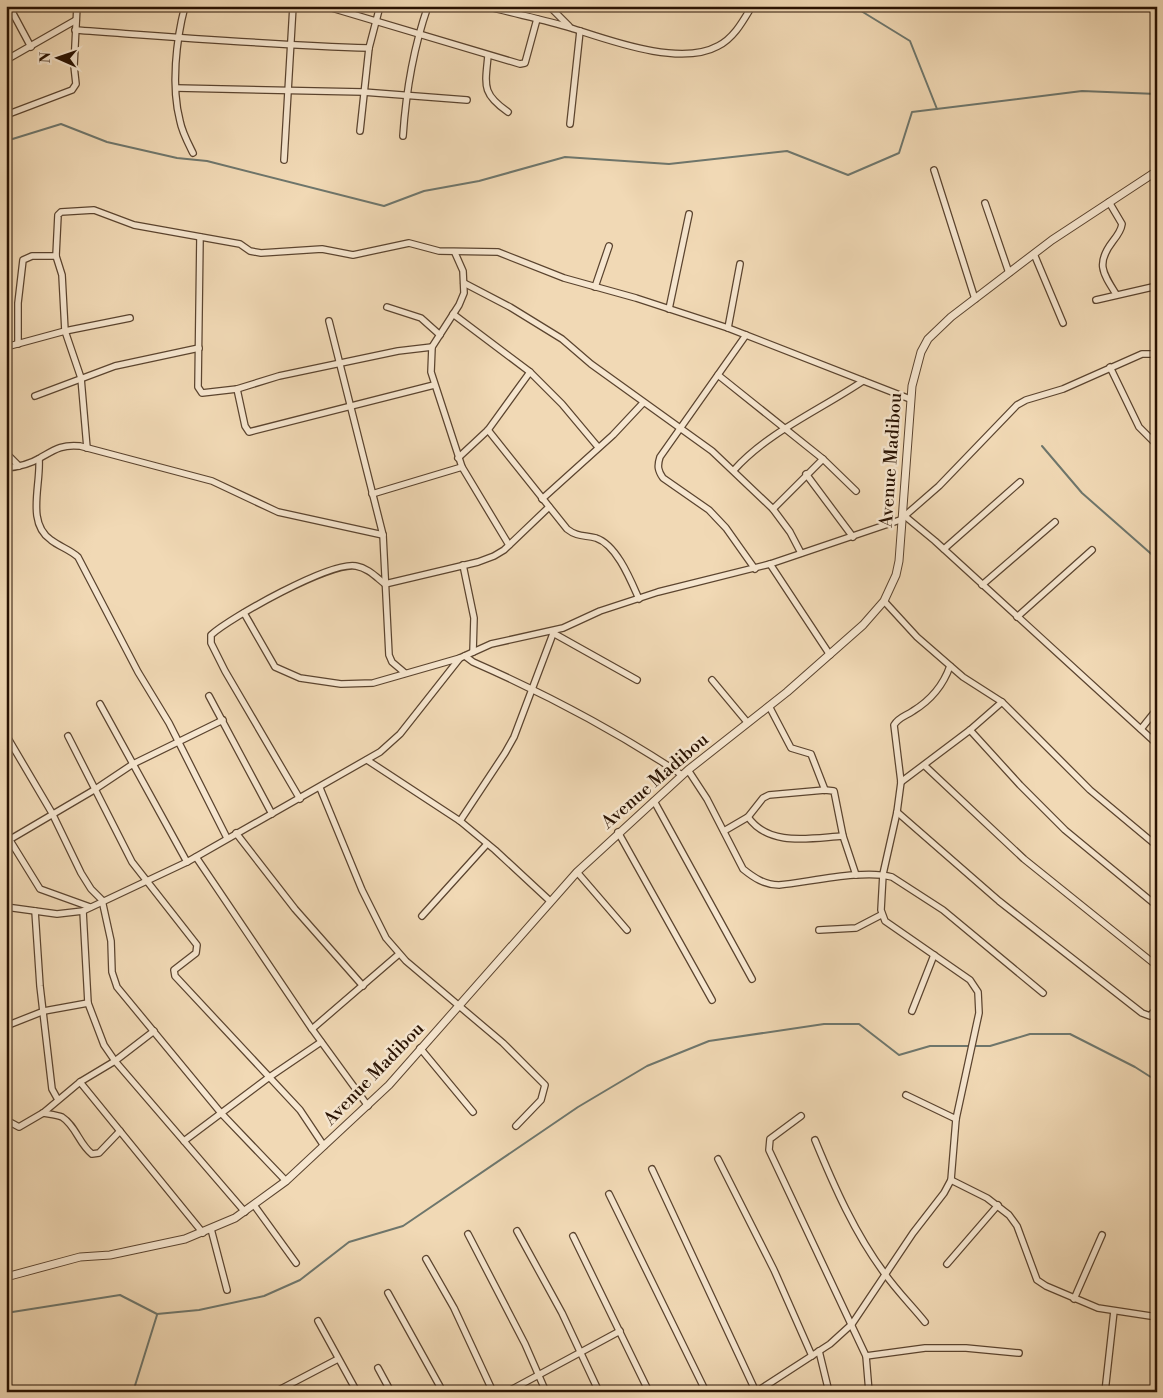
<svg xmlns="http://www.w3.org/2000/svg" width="1163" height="1398" font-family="'Libre Bodoni',serif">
<rect width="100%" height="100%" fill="#f1d9b5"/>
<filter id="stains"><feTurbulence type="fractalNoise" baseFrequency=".004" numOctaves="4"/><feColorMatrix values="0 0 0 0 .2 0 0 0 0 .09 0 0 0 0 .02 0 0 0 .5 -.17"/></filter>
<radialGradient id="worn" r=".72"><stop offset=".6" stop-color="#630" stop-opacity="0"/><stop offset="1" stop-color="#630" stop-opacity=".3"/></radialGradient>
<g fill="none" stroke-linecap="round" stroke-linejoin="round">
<!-- stream -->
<g stroke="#6e766c" stroke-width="2">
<path d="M853,6L910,41L937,109"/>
<path d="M6,141L61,124L107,142L177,158L207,161L384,206L424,191L479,181L565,157L669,164L787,151L848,175L899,153L912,112L1082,91L1157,94"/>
<path d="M1042,446L1082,493L1157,559"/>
<path d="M6,1313L120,1295L157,1314L199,1310L264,1296L300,1280L349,1242L403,1226L578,1107L647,1066L709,1041L824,1024H859L899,1055L930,1046H990L1030,1034H1070L1135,1067L1157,1081"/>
<path d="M133,1392L157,1315"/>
</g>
<defs>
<g id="minor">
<path d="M9,6L31,47"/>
<path d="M185,6C176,40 171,87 180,121C182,132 188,143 193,153"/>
<path d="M325,6L520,64L525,63L537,19"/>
<path d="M486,6C514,14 543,19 571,28C609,40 680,67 718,46C734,38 743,21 752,6"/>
<path d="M549,6L569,26"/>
<path d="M75,30C173,37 270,45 369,48"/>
<path d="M488,56C485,86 482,94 508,112"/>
<path d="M6,60L76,20"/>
<path d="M176,88L363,92L467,100"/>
<path d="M6,115L72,90L76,84L74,66L77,6"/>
<path d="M570,124L580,31"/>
<path d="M360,131L369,48L380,6"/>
<path d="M403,136C406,91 413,49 428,6"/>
<path d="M284,160L293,6"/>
<path d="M934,170L975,299"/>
<path d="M1109,202L1122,224C1121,231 1117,236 1113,241C1096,263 1102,272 1116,294"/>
<path d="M985,203L1009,273"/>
<path d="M200,237L198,387L202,393L237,389L279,376L398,351L432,347"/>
<path d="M455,253L463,271L464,293L459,305L432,347L431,372L462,467L509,545"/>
<path d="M1034,254L1063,323"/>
<path d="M464,283L510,307L562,339L591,364L712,451L773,509L790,532L801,553"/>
<path d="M595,287L609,246"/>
<path d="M1096,300L1157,286"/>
<path d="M387,307L421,318L440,335"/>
<path d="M669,309L689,214"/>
<path d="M453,314L530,372L562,404L598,447"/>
<path d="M329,321L383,535L389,655L392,662L405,673"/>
<path d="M728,328L740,264"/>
<path d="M746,335L660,457C657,466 658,471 663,478L709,510L726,528L755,569"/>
<path d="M18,344V303L23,260L32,256H56"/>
<path d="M6,347L65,331L130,318"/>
<path d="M1110,367L1139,427L1157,445"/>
<path d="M718,375L823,459L856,491"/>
<path d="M237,389L245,426L249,432L434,385"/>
<path d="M35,396L115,366L199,348"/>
<path d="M488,430L567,529C577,537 585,535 596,538C617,545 631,581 639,599"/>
<path d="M87,448L81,378L65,331L62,275L56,256L58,215L61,212L94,210L134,225L240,244L250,251L261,253L322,249L353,255L409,243L439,251L498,252L564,278L636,298L728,328L910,399"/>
<path d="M6,453L19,466"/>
<path d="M458,458L488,430L530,372"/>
<path d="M39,459C41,485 26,523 51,540C60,547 69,549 78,557L138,672L169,723L227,838"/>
<path d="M6,468C17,467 30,464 40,458C54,450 62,444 80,446L212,481L278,512L383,535"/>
<path d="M734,470C768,432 820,410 863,381"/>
<path d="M806,474L853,537"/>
<path d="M372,494L462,467"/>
<path d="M542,499L613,435L643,403"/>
<path d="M6,507V514"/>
<path d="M773,509L823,459"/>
<path d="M906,517L935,541L1157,744"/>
<path d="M944,549L1020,482"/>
<path d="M770,564L830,655"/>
<path d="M463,565L474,618L473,652"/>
<path d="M982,585L1055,522"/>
<path d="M884,601L917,637L963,677L1002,702L1090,790L1157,846"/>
<path d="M244,613L275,667L300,678L341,684L373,683L460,658"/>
<path d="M1017,617L1092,550"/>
<path d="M553,633L637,680"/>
<path d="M465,656L473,662C546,694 616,731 682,775"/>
<path d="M712,680L747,722"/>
<path d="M209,696L272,814"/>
<path d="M100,704L187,862"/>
<path d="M769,706L791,748L811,754L825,790"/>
<path d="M1141,729L1157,709"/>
<path d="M970,730L1020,785L1065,830L1157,906"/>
<path d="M6,735L52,813L81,873L91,889L102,900L111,941L112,972L117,987L221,1113L286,1181"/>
<path d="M68,736L132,862L197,945L196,953L174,970L175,976L300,1110L324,1146"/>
<path d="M367,760L460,821L495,850L550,901"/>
<path d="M925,766L1024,859L1157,966"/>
<path d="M688,770L707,799L743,869C754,878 765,885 779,885C810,882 864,869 892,877L943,910L1043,993"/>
<path d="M901,782L970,730L1002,702"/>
<path d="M320,788L362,890L386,938L406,961L503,1043L545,1085L541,1100L516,1126"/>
<path d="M300,799L225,671L211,643V635C231,617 331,561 356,566C368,568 376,577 385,584L478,562L494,556L504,550L549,507"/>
<path d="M654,801L752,979"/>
<path d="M897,812L999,901L1142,1013L1150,1016L1157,1008"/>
<path d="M748,817C769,847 810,838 843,836"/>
<path d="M460,821L505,753L514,737L554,631"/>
<path d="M724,831L748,817L763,798L769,795L825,790L834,791L843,836L856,875"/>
<path d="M618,832L712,1000"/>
<path d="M236,833L295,909L363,986"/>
<path d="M6,834L40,889L90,907"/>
<path d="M9,840L94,790L133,764L223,720"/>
<path d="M196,857L312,1029L368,1106"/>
<path d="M577,872L627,930"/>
<path d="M6,907L57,914L83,911L187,862L380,752L400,734L460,658L491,644L563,628L600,611L658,592L770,564L900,520L939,486L1017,405L1026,400L1063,389L1142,354H1157"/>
<path d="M35,911L40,986L52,1089L57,1098"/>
<path d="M83,911L88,1003L104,1045L115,1061L245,1212"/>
<path d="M422,916L487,844"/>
<path d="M819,930L856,928L881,915"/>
<path d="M912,1011L934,955"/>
<path d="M6,1026L44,1011L88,1003"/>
<path d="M312,1029L399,954"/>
<path d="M420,1048L473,1112"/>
<path d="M80,1082L203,1233"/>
<path d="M906,1095L956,1119"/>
<path d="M43,1113C48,1114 57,1115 62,1117C76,1126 79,1144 92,1154L99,1153L120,1131"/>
<path d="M801,1116L770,1139L769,1150L866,1356L869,1392"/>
<path d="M6,1120L19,1127L43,1113L80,1082L115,1061L154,1031"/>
<path d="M815,1140C834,1186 855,1234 885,1274C897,1291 912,1306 925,1322"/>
<path d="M184,1141L268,1078L321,1042"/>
<path d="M718,1159L774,1270L812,1356"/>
<path d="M652,1169L756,1392"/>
<path d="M951,1180L987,1198L1009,1215L1017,1226L1037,1280L1046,1286L1098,1308L1157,1317"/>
<path d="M609,1194L706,1392"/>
<path d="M254,1205L296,1263"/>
<path d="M211,1229L227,1290"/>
<path d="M517,1231L562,1313L599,1392"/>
<path d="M468,1234L525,1344L546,1392"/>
<path d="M573,1236L649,1392"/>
<path d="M426,1259L454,1308L493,1392"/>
<path d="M947,1264L998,1205"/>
<path d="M388,1293L443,1392"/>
<path d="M1074,1299L1102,1235"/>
<path d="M318,1321L357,1392"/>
<path d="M819,1351L829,1392"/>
<path d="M866,1356L925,1348H966L1019,1353"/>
<path d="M378,1368L391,1392"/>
<path d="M275,1392L338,1359"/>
<path d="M507,1392L620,1331"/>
<path d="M756,1392L830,1344L852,1324L913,1233L944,1193L951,1180L956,1119L979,1013L978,992L970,980L885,921L881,910L883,874L897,812L901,782L894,725C899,717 906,716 913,711C931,700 943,686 950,666"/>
<path d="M1105,1392L1114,1311"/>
</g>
<path id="tertiary" d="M6,1277L80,1257L110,1255L185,1239L235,1218L286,1181L389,1085L577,872L688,770L787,692L863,625L884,601L896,575L899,561L912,386L921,352L928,339L951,317L1052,240L1157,171"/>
</defs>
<!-- minor casing -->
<use href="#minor" stroke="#5b442f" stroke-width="8"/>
<!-- tertiary casing -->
<use href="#tertiary" stroke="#5b442f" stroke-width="9"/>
<!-- minor -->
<use href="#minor" stroke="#f6e6cf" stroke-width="5.5"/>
<!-- tertiary -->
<use href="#tertiary" stroke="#f6e6cf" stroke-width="7"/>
</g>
<g text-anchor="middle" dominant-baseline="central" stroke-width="5" stroke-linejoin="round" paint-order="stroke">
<!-- street labels -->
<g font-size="18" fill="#291202" stroke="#f6e6cf">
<text transform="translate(891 460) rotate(-86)">Avenue Madibou</text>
<text transform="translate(655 781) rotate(-41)">Avenue Madibou</text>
<text transform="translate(374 1074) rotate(-46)">Avenue Madibou</text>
</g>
</g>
<!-- margin -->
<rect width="1163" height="1398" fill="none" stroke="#f1d9b5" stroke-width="25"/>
<rect x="8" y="8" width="1148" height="1383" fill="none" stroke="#291202" stroke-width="2.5"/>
<rect x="12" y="12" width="1138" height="1373" fill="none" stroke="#291202"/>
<!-- north arrow -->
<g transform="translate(58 58) rotate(272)" stroke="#f6e6cf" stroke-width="4" paint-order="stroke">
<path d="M0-4L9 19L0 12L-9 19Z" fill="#291202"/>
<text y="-8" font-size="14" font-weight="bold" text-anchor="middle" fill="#291202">N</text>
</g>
<rect width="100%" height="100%" filter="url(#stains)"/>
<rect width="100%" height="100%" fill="url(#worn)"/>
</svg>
